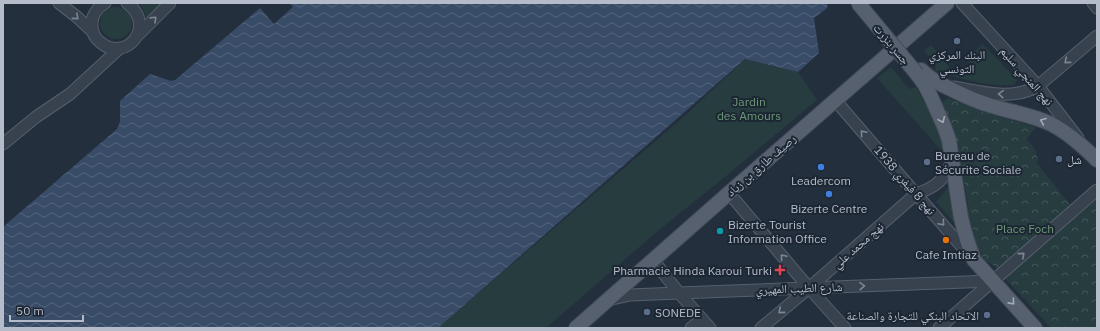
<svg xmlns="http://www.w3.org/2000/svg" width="1100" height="331" font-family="'IBM Plex Sans','Noto Naskh Arabic',sans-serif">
<defs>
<pattern id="forest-crowns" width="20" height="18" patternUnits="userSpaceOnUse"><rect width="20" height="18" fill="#263c3f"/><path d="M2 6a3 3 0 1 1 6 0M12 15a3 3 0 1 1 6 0" fill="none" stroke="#435659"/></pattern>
<pattern id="water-waves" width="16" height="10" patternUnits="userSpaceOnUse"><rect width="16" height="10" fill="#394c67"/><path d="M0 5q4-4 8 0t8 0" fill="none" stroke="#53647b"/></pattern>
</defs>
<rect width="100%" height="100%" fill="#242f3e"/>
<!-- green -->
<g fill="#263c3f">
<path d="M140,3H163L147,18Z"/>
<circle cx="116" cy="23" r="16"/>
<path d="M983,44L1017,80L1014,85C987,87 961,79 935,70L936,65L924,51L931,45L951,69L956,65L961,71L970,63L966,58Z"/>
<path d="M745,59L798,72L817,100L725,177L659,230L546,328H438L687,114Z"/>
<path d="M891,67L909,89L916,87L940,131L945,147L941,150L877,78Z"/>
<path d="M949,186L950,187L951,201L956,225L936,202Z"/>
</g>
<!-- forest -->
<path fill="url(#forest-crowns)" d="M948,98C976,111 1006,119 1036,127L1026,140C1034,144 1036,152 1038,160L1036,162L1066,200L1079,215L1097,199V328H1051L992,264L984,260L979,250L975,248L972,239C975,232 972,224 968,218L967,211L969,209L956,136L950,120L942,102Z"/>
<!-- water -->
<path fill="url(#water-waves)" d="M266,3H828L827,8L814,18L819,53L798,72L745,59L438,328H3V227L117,129L120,122V101L150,74L171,81L175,80Z"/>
<!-- pier -->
<path fill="#242f3e" d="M266,3H289L293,7L274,24L260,8Z"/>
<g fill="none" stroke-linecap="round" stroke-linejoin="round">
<defs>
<g id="minor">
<path d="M59,3L77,17L93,32"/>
<path d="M105,3C97,8 91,16 92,26C92,32 95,38 100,42C125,64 158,26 127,3"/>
<path d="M962,3L1038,86L1078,138"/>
<path d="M1093,3L1097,8"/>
<path d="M138,35L170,3"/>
<path d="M954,87C982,92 1012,101 1038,86L1097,36"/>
<path d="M835,100L916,194L971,257"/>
<path d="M3,144L36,117L70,94L120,48"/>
<path d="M729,193L809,288L845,328"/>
<path d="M653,260L679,293L710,328"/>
<path d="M608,300L630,295L679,293L992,281"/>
<path d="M691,328L702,319"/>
<path d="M761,328L809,288L916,194C936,187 943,181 952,162"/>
<path d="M939,328L1097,190"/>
</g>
<g id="major">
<path d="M921,70C931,80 942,85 955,91C965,96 976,101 986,104C1008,112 1031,114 1051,124C1069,133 1084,147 1097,160"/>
<path d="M917,74L925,85L931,97L944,126L949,140L961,218L967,240L974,260L1035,328"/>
<path d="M576,328L729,193L947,3"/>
</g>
</defs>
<!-- minor casing -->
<use href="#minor" stroke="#565f6c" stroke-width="13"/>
<!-- major casing -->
<use href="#major" stroke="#414a57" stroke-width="16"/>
<!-- minor -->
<use href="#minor" stroke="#38414e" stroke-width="11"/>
<!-- major -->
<use href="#major" stroke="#56606e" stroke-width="14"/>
<defs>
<path id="major-bridge" d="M858,3L917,74"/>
</defs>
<!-- major-bridge casing -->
<use href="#major-bridge" stroke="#414a57" stroke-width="16" stroke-linecap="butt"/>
<!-- major-bridge -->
<use href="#major-bridge" stroke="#56606e" stroke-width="14"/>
</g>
<!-- one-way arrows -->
<defs><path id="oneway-chevron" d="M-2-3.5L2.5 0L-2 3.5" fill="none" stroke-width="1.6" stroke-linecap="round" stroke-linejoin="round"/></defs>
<g stroke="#7c8592">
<use href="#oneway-chevron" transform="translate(76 17) rotate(41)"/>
<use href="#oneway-chevron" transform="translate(154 19) rotate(-44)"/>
<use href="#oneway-chevron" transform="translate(1067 61) rotate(140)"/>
<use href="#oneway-chevron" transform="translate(1001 94) rotate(-176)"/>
<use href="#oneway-chevron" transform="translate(863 133) rotate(-131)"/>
<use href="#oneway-chevron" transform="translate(942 223) rotate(49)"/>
<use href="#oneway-chevron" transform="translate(1022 255) rotate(-41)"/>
<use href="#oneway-chevron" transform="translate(783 257) rotate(-130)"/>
<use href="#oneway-chevron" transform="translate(862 286) rotate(-2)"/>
<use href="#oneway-chevron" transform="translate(781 311) rotate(140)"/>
</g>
<g stroke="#a1aab7">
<use href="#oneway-chevron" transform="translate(942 120) rotate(66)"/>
<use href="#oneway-chevron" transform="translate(1043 121) rotate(-158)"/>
<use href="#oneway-chevron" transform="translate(1012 302) rotate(48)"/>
</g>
<!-- markers -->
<g fill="#5c6f8a" stroke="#1d2633" stroke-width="1.5">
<circle cx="957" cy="41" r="4"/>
<circle cx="1059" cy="159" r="4"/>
<circle cx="927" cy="162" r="4"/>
<circle cx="647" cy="312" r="4"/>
<circle cx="987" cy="315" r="4"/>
</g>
<g fill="#3f7fe0" stroke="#1d2633" stroke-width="1.5">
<circle cx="821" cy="167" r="4"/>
<circle cx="829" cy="194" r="4"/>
</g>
<circle fill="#0f9aa8" stroke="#1d2633" stroke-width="1.5" cx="720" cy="231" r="4"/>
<circle fill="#e8710a" stroke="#1d2633" stroke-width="1.5" cx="946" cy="240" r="4"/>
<path fill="#e0444e" stroke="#1d2633" stroke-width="1.5" d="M778 264h4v4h4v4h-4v4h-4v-4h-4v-4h4z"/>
<g text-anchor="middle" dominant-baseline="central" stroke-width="4" stroke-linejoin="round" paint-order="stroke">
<!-- street labels -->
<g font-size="12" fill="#b4bcc9" stroke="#1d2633">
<text transform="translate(892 44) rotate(50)">جسر بنزرت</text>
<text transform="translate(1027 76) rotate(49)">نهج المنجي سليم</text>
<text transform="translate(761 165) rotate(-41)">رصيف طارق بن زياد</text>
<text transform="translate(905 180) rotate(49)">نهج 8 فيفري 1938</text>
<text transform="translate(858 245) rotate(-41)">نهج محمد علي</text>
<text transform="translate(799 288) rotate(-2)">شارع الطيب المهيري</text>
</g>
<!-- poi labels -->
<g font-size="12" fill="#b4bcc9" stroke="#1d2633">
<text x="957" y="54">البنك المركزي<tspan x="957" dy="14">التونسي</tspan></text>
<text x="935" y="155" text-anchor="start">Bureau de<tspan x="935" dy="14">Sécurite Sociale</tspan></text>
<text x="1067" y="159" text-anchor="start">شل</text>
<text x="821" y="180">Leadercom</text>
<text x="829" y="208">Bizerte Centre</text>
<text x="728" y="224" text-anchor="start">Bizerte Tourist<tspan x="728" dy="14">Information Office</tspan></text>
<text x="946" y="254">Cafe Imtiaz</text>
<text x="772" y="270" text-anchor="end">Pharmacie Hinda Karoui Turki</text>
<text x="655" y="312" text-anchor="start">SONEDE</text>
<text x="979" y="315" text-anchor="end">الاتحاد البنكي للتجارة والصناعة</text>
</g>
<!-- park labels -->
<g font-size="12" fill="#6b9a76" stroke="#1d2633">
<text x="749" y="101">Jardin<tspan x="749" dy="14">des Amours</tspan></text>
<text x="1025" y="228">Place Foch</text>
</g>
</g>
<!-- border -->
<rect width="1100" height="331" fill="none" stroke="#b4bcc9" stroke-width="8"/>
<!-- scale -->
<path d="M10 315v6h73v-6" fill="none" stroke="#b4bcc9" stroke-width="2"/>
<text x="16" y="315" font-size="12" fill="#b4bcc9" stroke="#1d2633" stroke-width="3" paint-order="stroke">50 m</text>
</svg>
